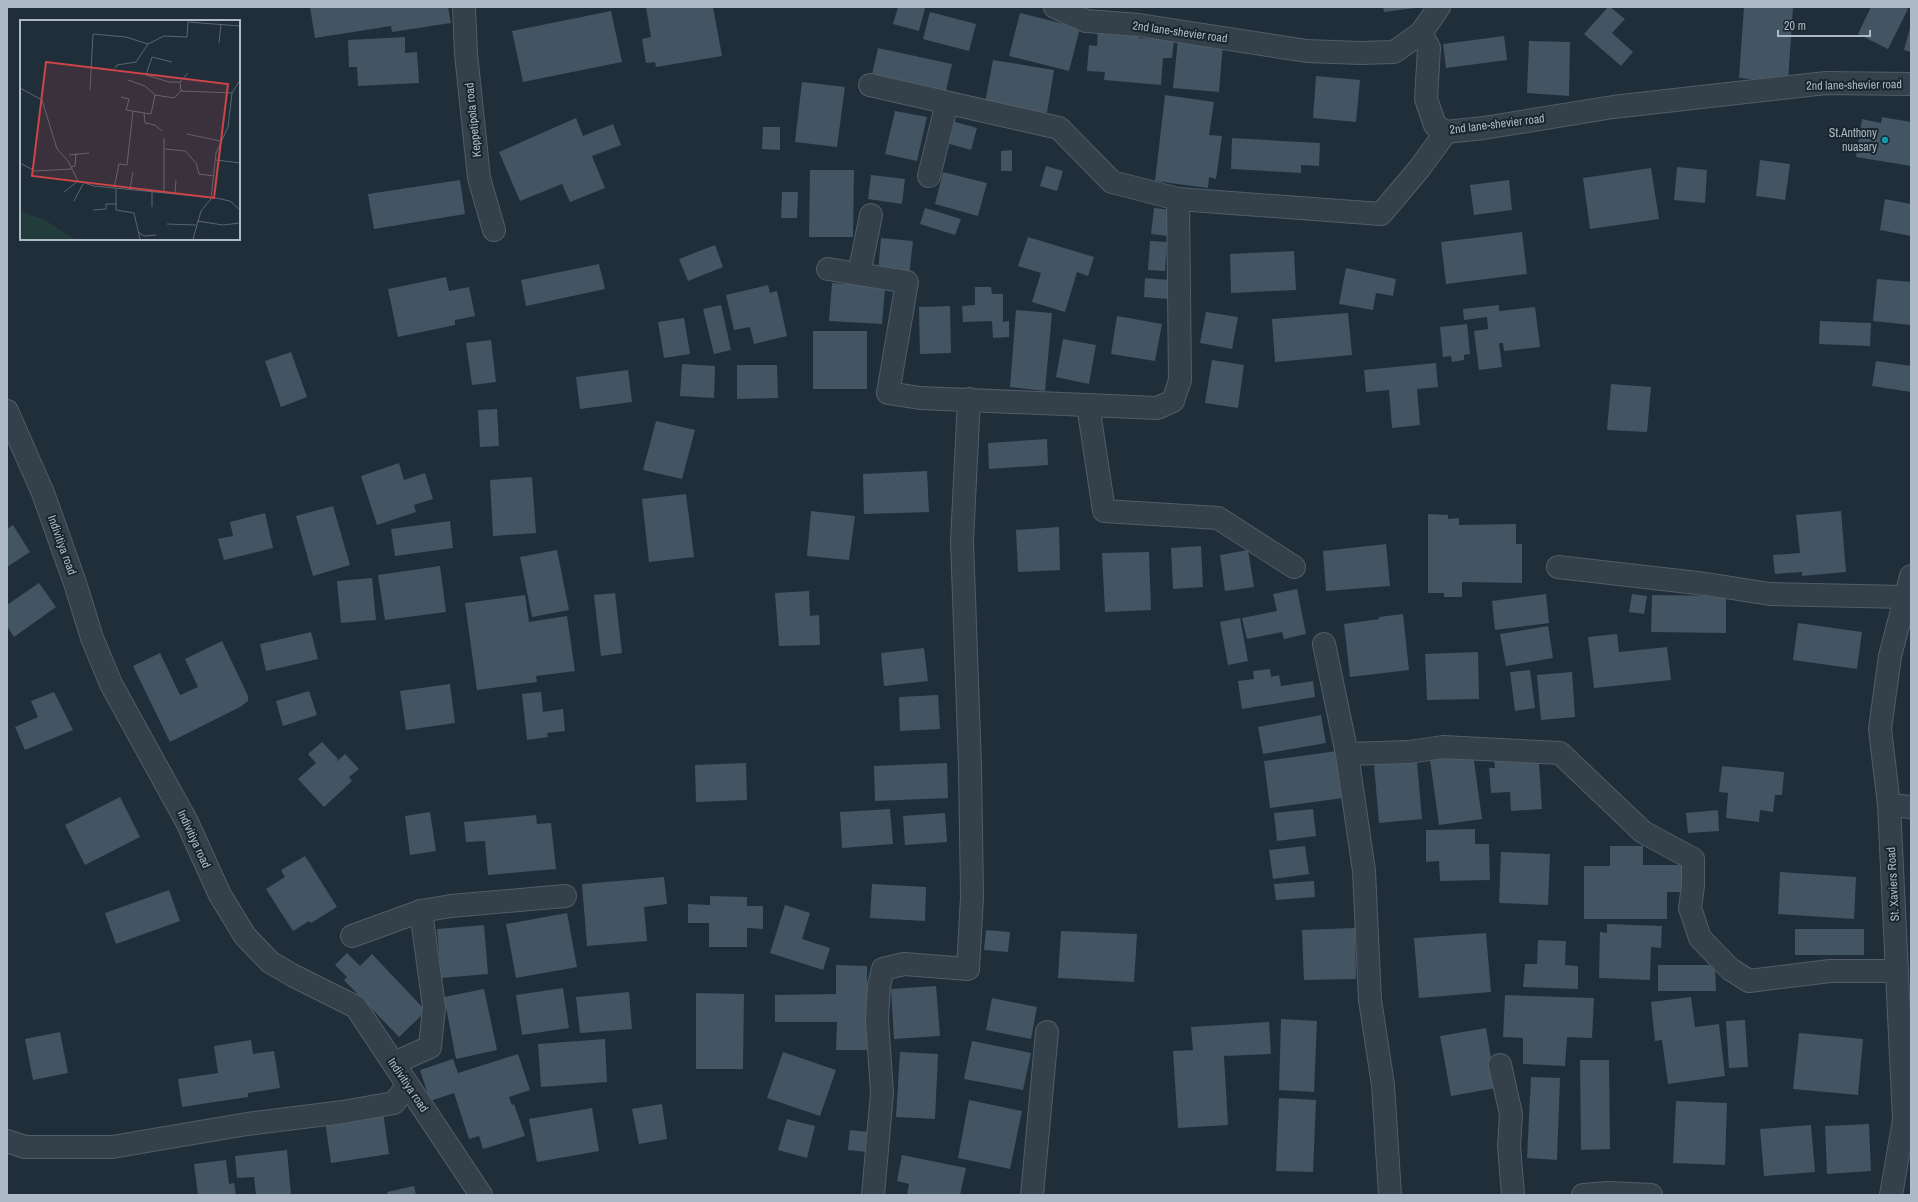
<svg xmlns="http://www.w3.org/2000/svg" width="1918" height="1202" font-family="'Archivo Narrow',sans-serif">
<rect width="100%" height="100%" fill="#202e3a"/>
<!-- building -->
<g fill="#435462">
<path d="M310,7H448L451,23L392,32L391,26L315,38Z"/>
<path d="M646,7H713L722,56L656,67L655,62L646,63L642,39L651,37Z"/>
<path d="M898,7L925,8L919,31L893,24Z"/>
<path d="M1383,7H1415V8L1384,12Z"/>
<path d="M1608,7H1610L1625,19L1612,33L1633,52L1621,66L1584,34Z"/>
<path d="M1744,7H1793L1788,82L1739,78Z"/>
<path d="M1871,7H1904L1908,9L1888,49L1858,34Z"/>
<path d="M611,11L622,62L523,82L512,31Z"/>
<path d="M930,12L976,24L969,51L923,39Z"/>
<path d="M1020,13L1080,28L1069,71L1009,56Z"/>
<path d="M1911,24V52L1904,50Z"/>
<path d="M1098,29L1139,33V38L1174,40L1172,58H1163L1161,85L1104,80L1105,72L1087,71L1089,45L1097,46Z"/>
<path d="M1504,36L1507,60L1446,68L1443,44Z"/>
<path d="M405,37V53L417,52L419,83L358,86L357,67H349L348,40Z"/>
<path d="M1178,40L1223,44L1219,92L1173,88Z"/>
<path d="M1529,41L1570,42L1569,96L1527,93Z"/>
<path d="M878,48L952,64L945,95L871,79Z"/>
<path d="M993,60L1054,70L1047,113L985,103Z"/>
<path d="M1316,76L1360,80L1356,122L1313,118Z"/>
<path d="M802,82L845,87L837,147L795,142Z"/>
<path d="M1165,95L1214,102L1209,135L1222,136L1216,179L1209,177L1208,188L1155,181Z"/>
<path d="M895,111L927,117L917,161L885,154Z"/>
<path d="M1882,117L1911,122V166L1856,157L1862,119L1881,123Z"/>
<path d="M576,118L583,136L613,124L621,145L592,156L605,188L570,202L562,184L520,201L499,152Z"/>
<path d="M952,121L977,128L971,150L946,143Z"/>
<path d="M763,127H780V150L762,149Z"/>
<path d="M1232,138L1320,143L1319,166L1301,165V173L1231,169Z"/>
<path d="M1012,150V171H1001V151Z"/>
<path d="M1760,160L1790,164L1785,200L1756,196Z"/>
<path d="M1046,166L1063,171L1057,191L1040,186Z"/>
<path d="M1677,167L1707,170L1705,203L1674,200Z"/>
<path d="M1651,168L1659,219L1590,229L1583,178Z"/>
<path d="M810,170H854L853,237H809Z"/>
<path d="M943,172L987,183L978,216L935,204Z"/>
<path d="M871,175L905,179L902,204L868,199Z"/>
<path d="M460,180L465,214L374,229L368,194Z"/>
<path d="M1509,180L1512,210L1474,215L1470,185Z"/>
<path d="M782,192H798L797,218H781Z"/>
<path d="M1885,199L1911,204V236L1880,230Z"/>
<path d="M925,208L961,219L955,235L920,224Z"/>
<path d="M1154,208L1171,210L1168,236L1151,234Z"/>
<path d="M1522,232L1527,274L1446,284L1441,242Z"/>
<path d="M1028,237L1094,257L1088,276L1077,272L1065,312L1032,302L1041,273L1018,266Z"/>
<path d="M881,238L913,241L909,276L878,273Z"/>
<path d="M1150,241L1167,242L1165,271L1148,270Z"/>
<path d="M715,245L723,267L688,281L679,259Z"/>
<path d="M1294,251L1296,290L1231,293L1230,254Z"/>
<path d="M599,264L605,289L526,306L521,280Z"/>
<path d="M1346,268L1396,279L1393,296L1376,293L1373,310L1339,304Z"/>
<path d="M446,277L449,291L469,287L475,316L455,320V325L398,337L388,289Z"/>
<path d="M1145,278L1169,280L1167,299L1144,297Z"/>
<path d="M1877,279L1911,282V325L1873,321Z"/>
<path d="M832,283L885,287L882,324L829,321Z"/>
<path d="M768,285L770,293L777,291L787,336L754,344L750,327L734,330L726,295Z"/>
<path d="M975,287H991L992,294H1003V322L1009,321V337L993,338L992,321L963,322L962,306L975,305Z"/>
<path d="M721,305L731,350L714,354L703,309Z"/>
<path d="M1499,305V311L1535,307L1540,347L1504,351L1503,343H1499L1502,367L1479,370L1474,331L1488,329L1487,317L1464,320L1463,309Z"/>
<path d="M950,306L951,353L920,354L919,307Z"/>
<path d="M1016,310L1052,313L1045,391L1010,387Z"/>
<path d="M1206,312L1238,317L1232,349L1200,343Z"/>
<path d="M1348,313L1352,355L1275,362L1272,319Z"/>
<path d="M1117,316L1162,324L1155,361L1111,354Z"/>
<path d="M684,318L690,354L664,358L658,322Z"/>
<path d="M1820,321L1871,323L1870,346L1819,344Z"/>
<path d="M1467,324L1470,354L1464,355V360L1452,362L1451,356L1443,357L1440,327Z"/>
<rect x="813" y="331" width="54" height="58"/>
<path d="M1063,339L1096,345L1089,384L1056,377Z"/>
<path d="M491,340L496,382L472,385L466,343Z"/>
<path d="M291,352L307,397L281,407L265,361Z"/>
<path d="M1212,360L1244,365L1238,408L1205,403Z"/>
<path d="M1876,361L1911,366V392L1872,386Z"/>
<path d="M1436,363L1438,387L1417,389L1420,425L1392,428L1389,390L1366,392L1364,370Z"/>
<path d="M682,364L715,366L714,398L680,396Z"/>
<path d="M737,365H777L778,398L737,399Z"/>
<path d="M628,370L632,402L580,409L576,377Z"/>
<path d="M1611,384L1651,387L1647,432L1607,430Z"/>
<path d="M497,409L499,446L480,447L478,410Z"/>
<path d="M656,421L695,430L682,479L643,470Z"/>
<path d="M1047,439L1048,465L989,469L988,443Z"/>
<path d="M399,463L404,480L425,473L433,499L414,505L416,512L377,525L361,476Z"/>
<path d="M927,471L929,512L864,514L863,474Z"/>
<path d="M532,477L536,533L493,536L490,480Z"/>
<path d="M686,494L694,557L649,562L642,499Z"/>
<path d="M333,506L350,565L313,576L296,516Z"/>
<path d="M811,511L855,516L849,560L807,556Z"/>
<path d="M1841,511L1846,572L1802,576V572L1775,574L1773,555L1800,553L1796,515Z"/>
<path d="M265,513L273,548L224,560L218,539L233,536L230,522Z"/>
<path d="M1428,514L1448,515V519L1459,518V525L1516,524V544H1522V583L1462,582V597H1444V593H1428Z"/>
<path d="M450,521L453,548L395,556L391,529Z"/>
<path d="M13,525L30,552L7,567V529Z"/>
<path d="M1059,527L1060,570L1018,572L1016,530Z"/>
<path d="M1386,544L1390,586L1326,591L1323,551Z"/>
<path d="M1201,546L1203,587L1173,589L1171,548Z"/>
<path d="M557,550L569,610L532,617L520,557Z"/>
<path d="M1248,550L1254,587L1225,591L1220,555Z"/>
<path d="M1149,552L1151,610L1105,612L1102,553Z"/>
<path d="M440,566L446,612L385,620L378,575Z"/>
<path d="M372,578L376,620L341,623L337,581Z"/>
<path d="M39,583L56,607L14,637L7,626V605Z"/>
<path d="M1297,589L1306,634L1284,639L1282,632L1247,639L1242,618L1277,611L1273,594Z"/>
<path d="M809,591L810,616L819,615L820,645L779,646L775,593Z"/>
<path d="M615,593L622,653L601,656L594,595Z"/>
<path d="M1546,594L1549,623L1495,630L1492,601Z"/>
<path d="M1632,594L1647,596L1644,614L1629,612Z"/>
<path d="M525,595L529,622L567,616L575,671L536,676L537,682L477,690L465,603Z"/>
<path d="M1652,595L1726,596V633L1651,632Z"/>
<path d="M1403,614L1409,670L1350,677L1344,624L1379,619V617Z"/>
<path d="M1240,618L1248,661L1228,665L1220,622Z"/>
<path d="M1798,623L1862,632L1857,669L1793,660Z"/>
<path d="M1548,626L1553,658L1506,666L1500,634Z"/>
<path d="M311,632L318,659L266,671L260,644Z"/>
<path d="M1617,634L1619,652L1667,647L1671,680L1594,688L1588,637Z"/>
<path d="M222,641L248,696V701L240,707L170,742L133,666L160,653L180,695L198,687L185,659Z"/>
<path d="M924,648L928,681L884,686L881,653Z"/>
<path d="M1478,652L1479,699L1427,700L1425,654Z"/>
<path d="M1270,669L1271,677L1279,675L1281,686L1313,681L1315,697L1242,709L1238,681L1254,679L1253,671Z"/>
<path d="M1530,670L1535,708L1515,711L1510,672Z"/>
<path d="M1572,672L1575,717L1541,720L1537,675Z"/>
<path d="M450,684L455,723L406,730L400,691Z"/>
<path d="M309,691L317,715L283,726L276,701Z"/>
<path d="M54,692L73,730L25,750L15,727L38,717L31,701Z"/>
<path d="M541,692L543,712L563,709L565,731L547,733L548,737L527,740L522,694Z"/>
<path d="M938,695L940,729L900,731L899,697Z"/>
<path d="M1321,715L1326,743L1263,754L1258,727Z"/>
<path d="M322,742L338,759L336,762L345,754L359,769L349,777L352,781L324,807L298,779L316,763L308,754Z"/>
<path d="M1337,751L1343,798L1270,808L1264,761Z"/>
<path d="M1473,754L1482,819L1439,825L1430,760Z"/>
<path d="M1537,756V763H1539L1542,809L1511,811L1510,792L1491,793L1489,768H1495L1494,759Z"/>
<path d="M1417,762L1422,819L1379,823L1374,765Z"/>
<path d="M746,763L747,800L696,802L695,765Z"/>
<path d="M947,763L948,798L875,801L874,766Z"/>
<path d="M1722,766L1784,772L1782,795H1775L1773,812L1760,810L1759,822L1726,818L1728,793L1719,792Z"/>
<path d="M120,797L140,837L85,865L65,825Z"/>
<path d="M890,809L893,844L842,848L840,812Z"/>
<path d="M1313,809L1316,836L1277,841L1274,813Z"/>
<path d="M1718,810L1719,831L1688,833L1686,813Z"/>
<path d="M430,812L436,851L410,855L405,816Z"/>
<path d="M945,813L947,842L905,845L903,816Z"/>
<path d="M536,815L537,824L551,823L556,869L488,875L485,841L466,842L464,822Z"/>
<path d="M1475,829V844H1489L1490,880L1440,881L1439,861L1426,862V830Z"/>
<path d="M1305,846L1309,874L1273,879L1269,850Z"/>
<path d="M1610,846H1643V865H1686V892H1667V919H1584V866H1610Z"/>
<path d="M1501,852L1550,854L1548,905L1499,903Z"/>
<path d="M305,856L337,907L311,923L309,921L293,931L266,889L285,877L281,870Z"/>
<path d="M1780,872L1856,877L1854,919L1778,914Z"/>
<path d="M664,877L667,904L644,907L647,941L587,946L582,884Z"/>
<path d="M1314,881L1315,897L1276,900L1274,884Z"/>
<path d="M872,884L926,887L925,921L870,918Z"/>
<path d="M169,890L180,921L116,944L105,913Z"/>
<path d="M710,896L747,897V906H763V929L747,928V947H709V923H688V904L710,905Z"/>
<path d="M785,905L810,913L802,939L830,948L823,970L770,953Z"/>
<path d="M567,913L577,967L516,978L506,924Z"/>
<path d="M1607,924L1662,926L1661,948L1651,947L1650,980L1599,978L1600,932L1607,933Z"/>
<path d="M484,925L488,974L441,978L437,929Z"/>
<path d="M1355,928L1356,979L1304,980L1302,930Z"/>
<rect x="1795" y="929" width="69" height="26"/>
<path d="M986,930L1010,932L1008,952L984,950Z"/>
<path d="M1061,931L1137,934L1134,982L1058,978Z"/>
<path d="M1486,933L1491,992L1419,998L1414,938Z"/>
<path d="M1538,940L1566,941L1565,965L1578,966V989L1523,987L1525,964H1537Z"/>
<path d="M347,953L360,966L372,954L426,1011L399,1037L344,980L347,977L335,965Z"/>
<path d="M836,965L867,966L868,1050H836L837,1022H775V995L836,994Z"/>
<path d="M1658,965H1715L1716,991H1658Z"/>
<path d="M936,986L940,1036L894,1039L891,989Z"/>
<path d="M563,988L569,1028L522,1035L516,995Z"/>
<path d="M484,989L497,1050L456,1059L444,997Z"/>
<path d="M629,992L632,1029L580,1033L576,997Z"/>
<path d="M696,993L744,994L743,1069H696Z"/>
<path d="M1505,995L1594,998L1592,1038L1567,1037L1565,1066L1523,1064V1038L1503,1037Z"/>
<path d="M1691,997L1695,1027L1719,1024L1725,1076L1668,1084L1662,1040L1655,1041L1651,1002Z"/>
<path d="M992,998L1037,1007L1031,1039L986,1030Z"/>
<path d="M1281,1019L1317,1021L1314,1092L1279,1090Z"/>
<path d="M1745,1020L1748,1067L1729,1068L1726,1021Z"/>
<path d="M1269,1022L1271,1054L1224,1056L1228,1125L1178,1128L1173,1051L1193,1050L1191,1027Z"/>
<path d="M1486,1028L1496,1088L1451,1096L1440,1036Z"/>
<path d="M60,1032L68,1073L33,1080L25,1039Z"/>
<path d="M1799,1033L1863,1039L1858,1095L1793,1089Z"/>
<path d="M605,1039L607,1082L541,1087L538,1044Z"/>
<path d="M251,1040L253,1054L274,1051L280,1088L248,1093V1097L182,1107L178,1079L218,1073L214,1046Z"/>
<path d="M972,1041L1031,1053L1023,1090L964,1079Z"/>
<path d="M783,1052L836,1070L820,1116L767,1098Z"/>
<path d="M900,1052L938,1054L935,1119L896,1117Z"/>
<path d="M518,1054L530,1090L509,1097L512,1105L514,1104L525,1136L483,1149L479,1136L469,1139L454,1093L430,1101L420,1070L453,1059L458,1073Z"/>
<path d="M1580,1060H1609L1610,1149L1581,1150Z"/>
<path d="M1531,1077L1560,1078L1557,1160L1527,1158Z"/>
<path d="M1279,1098L1316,1100L1313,1172L1276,1171Z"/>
<path d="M969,1100L1022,1111L1010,1169L958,1158Z"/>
<path d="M1676,1101L1727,1103L1725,1165L1673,1163Z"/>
<path d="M662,1104L667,1139L639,1144L632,1109Z"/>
<path d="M592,1108L599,1151L537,1162L529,1119Z"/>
<path d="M383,1112L389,1154L331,1163L325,1121Z"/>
<path d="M787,1119L815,1126L807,1158L778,1150Z"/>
<path d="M1869,1124L1871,1171L1827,1174L1825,1126Z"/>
<path d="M1811,1125L1815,1172L1764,1176L1760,1129Z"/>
<path d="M850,1130L870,1132L867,1152L848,1150Z"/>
<path d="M287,1150L291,1195H256L254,1177L237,1178L235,1156Z"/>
<path d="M902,1155L966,1168L960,1195H907L909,1184L897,1181Z"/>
<path d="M226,1160L229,1184L234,1183L236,1195H198L194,1164Z"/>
<path d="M414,1186L416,1195H388L387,1192Z"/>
</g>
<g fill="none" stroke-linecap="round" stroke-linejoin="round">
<defs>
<g id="minor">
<path d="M464,7L466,54L479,178L494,230"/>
<path d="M1055,7L1086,21L1139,25L1307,51L1361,53L1394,52L1421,33L1429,48L1426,99L1435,125L1446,132L1484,128L1613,107L1826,83L1911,84"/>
<path d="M1421,33L1439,7"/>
<path d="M870,85L1059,128L1112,182L1178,199L1381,214L1419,169L1446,132"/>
<path d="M929,176L947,103"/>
<path d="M828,269L907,282L888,393L920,398L1157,408L1173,401L1180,380L1178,199"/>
<path d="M859,274L871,215"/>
<path d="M1088,405L1104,511L1218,518L1294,567"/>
<path d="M7,411L43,493L75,583L92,638L111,684L187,822L220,895L245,936L270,962L294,976L356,1007L481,1195"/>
<path d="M1558,567L1706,584L1770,594L1906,597"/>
<path d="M1324,644L1347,754L1364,871L1370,1000L1383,1085L1390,1195"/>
<path d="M1347,754L1409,752L1443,747L1560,753L1643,832L1693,859V886L1690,908L1700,938L1730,969L1749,981L1830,971H1897"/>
<path d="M1889,805L1911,807"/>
<path d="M352,936L421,911L451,906L565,896"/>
<path d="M394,1063L430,1047L434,1007L421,911"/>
<path d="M1500,1065L1511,1114L1509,1146L1513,1195"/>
<path d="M7,1141L25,1147H112L247,1124L343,1112L394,1103L408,1085"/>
<path d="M873,1195L882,1093L877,1019L879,986L883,969L904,964L968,969L972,897L970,766L962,541L969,399"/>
<path d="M1032,1195L1047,1032"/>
<path d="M1583,1195L1608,1193L1651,1195"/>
<path d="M1891,1195L1904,1120L1889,805L1880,729L1890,656L1911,576"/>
</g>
</defs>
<!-- minor casing -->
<use href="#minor" stroke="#515d68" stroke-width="24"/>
<!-- minor -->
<use href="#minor" stroke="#34404a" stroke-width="22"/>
</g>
<!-- markers -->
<circle fill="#0f9aa8" stroke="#19252f" stroke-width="1.5" cx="1885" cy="140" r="4"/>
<g text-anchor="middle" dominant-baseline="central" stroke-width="4" stroke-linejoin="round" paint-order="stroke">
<!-- street labels -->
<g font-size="12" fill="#aebac7" stroke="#19252f">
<text transform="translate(1180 32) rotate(8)">2nd lane-shevier road</text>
<text transform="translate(1854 85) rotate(-1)">2nd lane-shevier road</text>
<text transform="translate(473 120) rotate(-96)">Keppetipola road</text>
<text transform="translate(1497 124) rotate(-7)">2nd lane-shevier road</text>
<text transform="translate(62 545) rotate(70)">Indivitiya road</text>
<text transform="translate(194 839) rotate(65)">Indivitiya road</text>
<text transform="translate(1893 884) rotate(-93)">St. Xaviers Road</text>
<text transform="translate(408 1085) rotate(56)">Indivitiya road</text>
</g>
<!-- poi labels -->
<g font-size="12" fill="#aebac7" stroke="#19252f" text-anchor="end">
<text x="1877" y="133">St.Anthony<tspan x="1877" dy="14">nuasary</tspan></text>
</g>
</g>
<!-- overview -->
<g transform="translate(20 20)">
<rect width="220" height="220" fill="#202e3a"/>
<path d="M0,191L25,200L54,219H0Z" fill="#223b3b"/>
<path fill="none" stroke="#596672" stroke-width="1" d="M199,23L201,4M152,42L132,37L126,55L149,62H160L161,71L212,73M95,48L97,45L116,42L128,24M108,60L125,66L135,75L154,78L161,71M160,62L168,53M0,68L22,80L37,129L48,141L58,161L74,166L196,178L210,181L220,190M70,70L73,14L106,17L128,24L144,16L167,17L168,2L220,6M101,77L109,79L106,90L131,94L135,75M124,93L125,103L135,105L142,111M167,114L200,121M145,129L165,131L176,143L179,154L194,156M49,135L69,133M196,140L220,143M0,143L15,151L52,149M51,147L55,146L56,133M94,168L99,144L107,145L113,91M96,168V190L114,193L120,219M110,169L113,152M44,172L58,161M144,172V118M155,173L156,160M54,181L63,164M132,187V170M73,190L86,189V184H96M177,201L203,205L220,203M147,204L176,205M118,212L124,216L136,215M173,219L181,191L191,179L196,133L208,107L212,73L220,60"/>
<path fill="#ce4548" fill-opacity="0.15" stroke="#ce4548" stroke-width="2" d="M26,42L208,64L194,178L12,156Z"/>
<rect width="220" height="220" fill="none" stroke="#aebac7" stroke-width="2"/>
</g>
<!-- border -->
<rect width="1918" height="1202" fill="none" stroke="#aebac7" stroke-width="16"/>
<!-- scale -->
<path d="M1778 30v6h92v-6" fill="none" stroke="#aebac7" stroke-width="2"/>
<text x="1784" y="30" font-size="12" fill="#aebac7" stroke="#19252f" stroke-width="3" paint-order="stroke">20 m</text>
</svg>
